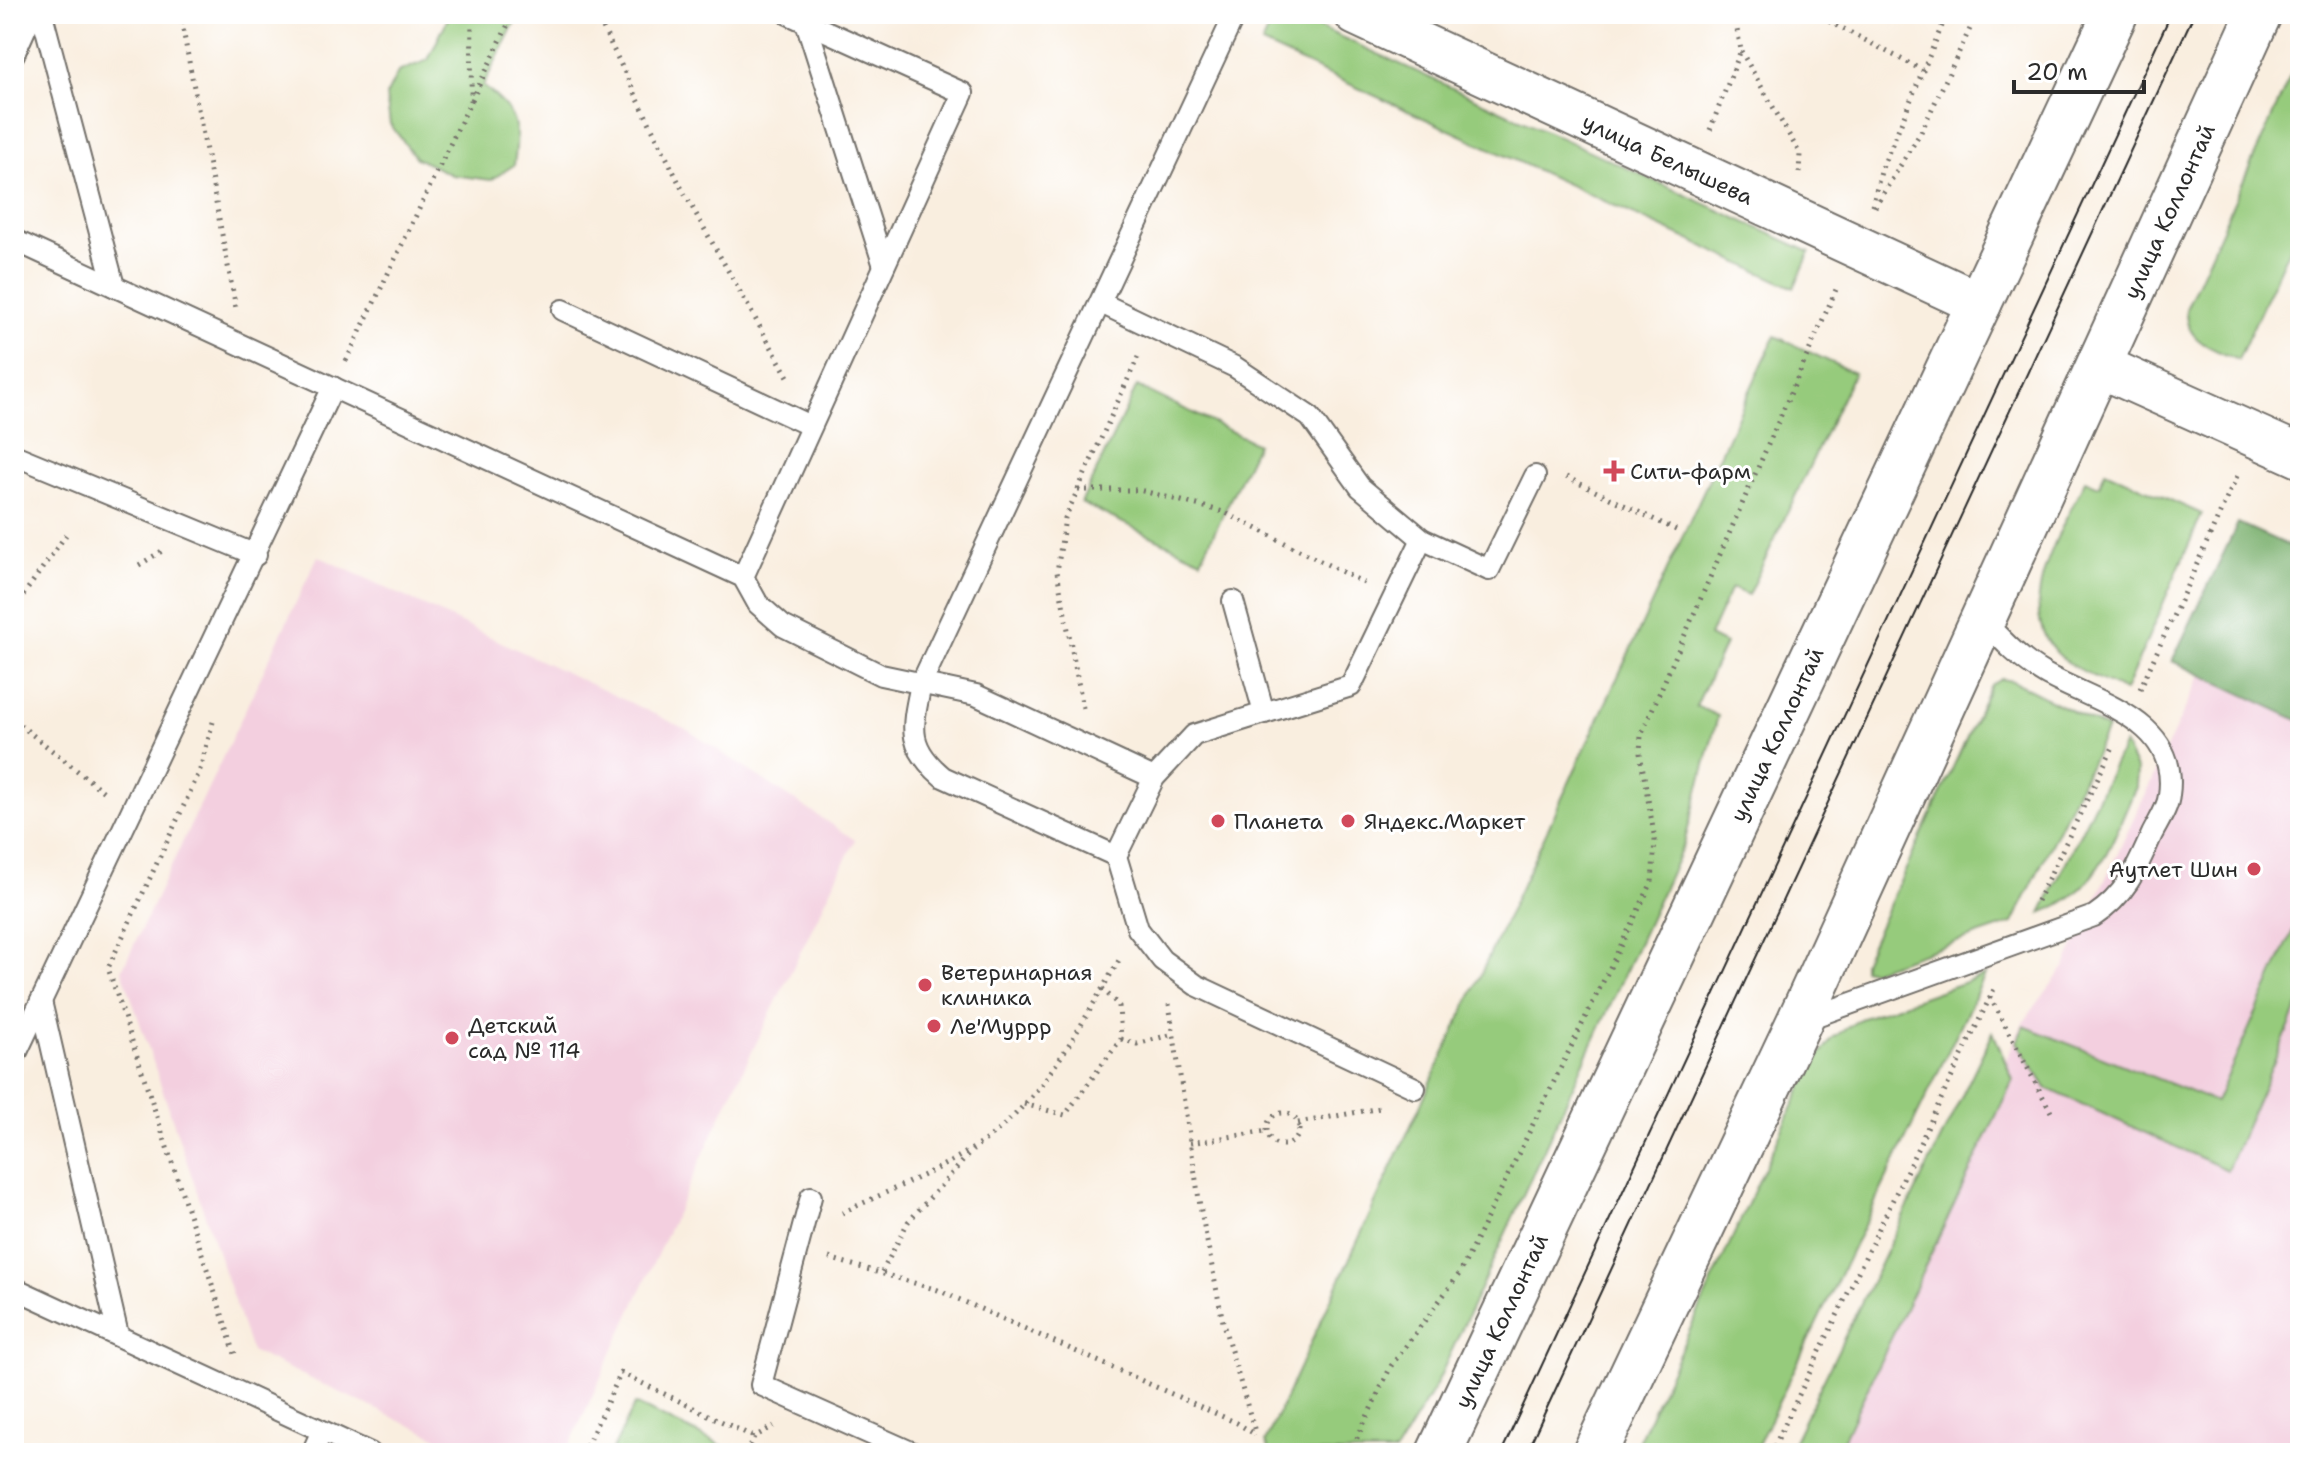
<svg xmlns="http://www.w3.org/2000/svg" width="2314" height="1467" font-family="'Shantell Sans',sans-serif">
<rect width="100%" height="100%" fill="#fff"/>
<filter id="ink" filterUnits="userSpaceOnUse"><feTurbulence type="fractalNoise" baseFrequency=".0125" numOctaves="2"/><feDisplacementMap in="SourceGraphic" scale="16" xChannelSelector="R" yChannelSelector="G"/><feConvolveMatrix kernelMatrix="1 2 1 2 8 2 1 2 1" color-interpolation-filters="sRGB"/></filter>
<filter id="wash" filterUnits="userSpaceOnUse"><feTurbulence type="fractalNoise" baseFrequency=".006" numOctaves="4" result="noise"/><feDisplacementMap in="SourceGraphic" scale="32" xChannelSelector="R" yChannelSelector="G"/><feGaussianBlur stdDeviation="1.8" result="paint"/><feColorMatrix in="noise" values="0 0 0 0 0 0 0 0 0 0 0 0 0 0 0 0 0 1.4 0 .05"/><feComposite in="paint" operator="in"/></filter>
<g filter="url(#wash)">
<rect width="100%" height="100%" fill="#f9eedf"/>
<!-- built -->
<g fill="#f3cfdf">
<path d="M318,556L686,729L855,840L726,1105L566,1453H470L251,1351L122,970Z"/>
<path d="M2224,625L2300,660V1453H1825L2023,1023L2065,966Z"/>
</g>
<!-- green -->
<g fill="#96cb7c" stroke="#607b54" stroke-width="2">
<path d="M450,14H519L483,86C516,112 520,124 514,165L491,180L452,175L416,158L390,124L386,96L398,72L428,60Z"/>
<path d="M1275,14H1291L1810,252L1794,288L1262,44Z"/>
<path d="M2300,64V225L2238,360C2212,348 2185,342 2186,309L2289,79Z"/>
<path d="M1775,336L1854,373L1748,595L1731,588L1709,636L1725,644L1696,706L1718,716L1684,844L1436,1385L1395,1453H1270L1265,1442Z"/>
<path d="M1137,386L1257,444L1201,560L1081,503Z"/>
<path d="M2105,471L2202,514L2125,691C2107,682 2086,674 2069,663C2003,618 2061,533 2085,480L2099,486Z"/>
<path d="M2001,679L2013,681L2107,729L2013,923L1871,971L1863,969V962L1991,685Z"/>
<path d="M2124,744L2137,771L2136,787C2112,839 2100,892 2041,913Z"/>
<path d="M2300,915V1002L2227,1170L2046,1088L2017,1042L2024,1026L2216,1102Z"/>
<path d="M1985,975L1754,1453H1633L1813,1063L1834,1037L1860,1019Z"/>
<path d="M1993,1032L2013,1080L1837,1453H1788Z"/>
<path d="M635,1404L737,1453H611Z"/>
</g>
<!-- forest -->
<path fill="#78af6c" stroke="#526d4c" stroke-width="2" d="M2238,523L2300,551V721L2172,661Z"/>
</g>
<g filter="url(#ink)">
<g fill="none" stroke-linecap="round" stroke-linejoin="round">
<defs>
<g id="lane">
<path d="M42,14L114,286"/>
<path d="M806,22L884,266"/>
<path d="M14,54L32,14"/>
<path d="M14,240L743,577L758,604L783,626L881,675L976,695L1154,778"/>
<path d="M1101,303L1235,367L1310,417L1360,487L1422,539L1489,570L1535,476"/>
<path d="M563,310L811,426"/>
<path d="M14,455L256,555"/>
<path d="M743,577L963,93L788,14"/>
<path d="M1233,601L1264,713"/>
<path d="M1116,856L943,777C906,746 912,728 921,684L1235,14"/>
<path d="M41,1001L118,1335"/>
<path d="M1802,1021L2094,916C2126,895 2137,868 2152,834C2158,822 2168,808 2169,795C2180,720 2096,703 2045,674C2020,660 2001,639 1981,618"/>
<path d="M14,1058L333,387"/>
<path d="M1415,1088L1196,985L1162,960L1138,929L1116,856L1154,778L1194,735L1351,686L1422,539"/>
<path d="M811,1197L761,1385L913,1453"/>
<path d="M14,1288L370,1453"/>
<path d="M312,1453L322,1431"/>
</g>
<g id="street">
<path id="s1" d="M1356,14L1980,304"/>
<path d="M2100,366L2300,456"/>
</g>
<g id="secondary">
<path id="s2" d="M1439,1453L2115,14"/>
<path id="s3" d="M1595,1453L1799,1022L2259,14"/>
</g>
</defs>
<!-- lane casing -->
<use href="#lane" stroke="#736f6a" stroke-width="24"/>
<!-- street casing -->
<use href="#street" stroke="#736f6a" stroke-width="46"/>
<!-- secondary casing -->
<use href="#secondary" stroke="#736f6a" stroke-width="48"/>
<!-- path -->
<g stroke="#736f6a" stroke-width="5" stroke-dasharray="2 6" stroke-linecap="butt">
<path d="M180,14L236,308"/>
<path d="M596,14L683,191L790,380"/>
<path d="M1815,14L1922,70"/>
<path d="M1741,51L1800,154L1799,173"/>
<path d="M472,100L513,14"/>
<path d="M1710,130L1741,50L1734,14"/>
<path d="M1872,206L1882,168L1947,14"/>
<path d="M1875,207L1921,132L1977,14"/>
<path d="M346,361L471,101L472,14"/>
<path d="M1566,477L1676,530"/>
<path d="M1078,490H1139L1224,512L1364,583"/>
<path d="M139,565L162,551"/>
<path d="M14,608L66,535"/>
<path d="M2140,689L2237,476"/>
<path d="M1083,708L1057,572L1065,518L1138,357"/>
<path d="M14,720L104,792"/>
<path d="M213,722L199,773L108,968L235,1354"/>
<path d="M2037,901L2114,745"/>
<path d="M1990,997L2051,1112"/>
<path d="M1169,1004L1200,1206L1224,1327L1256,1435"/>
<path d="M1121,1039L1137,1044L1173,1034"/>
<path d="M1024,1104L1065,1115L1121,1039L1119,1006L1102,988"/>
<circle cx="1283" cy="1129" r="16"/>
<path d="M1298,1123L1380,1108"/>
<path d="M1190,1143L1267,1131"/>
<path d="M842,1213C885,1192 934,1173 975,1147C1042,1105 1081,1023 1121,957"/>
<path d="M829,1258L938,1290L1237,1423L1256,1435"/>
<path d="M882,1272L908,1222L973,1150"/>
<path d="M583,1453L621,1373L754,1437"/>
<path d="M746,1453L754,1437L774,1426"/>
<path d="M1350,1453L1391,1366L1460,1273L1652,882L1655,840L1640,753L1641,735L1838,285"/>
<path d="M1771,1453L1996,985"/>
</g>
<!-- lane -->
<use href="#lane" stroke="#fff" stroke-width="20"/>
<!-- street -->
<use href="#street" stroke="#fff" stroke-width="42"/>
<!-- secondary -->
<use href="#secondary" stroke="#fff" stroke-width="44"/>
<!-- tram -->
<g stroke="#2b2b2b" stroke-width="2">
<path d="M1501,1453L2171,14"/>
<path d="M1526,1453L2194,14"/>
</g>
</g>
</g>
<!-- markers -->
<g fill="#d1495b" stroke="#fff" stroke-width="3">
<path d="M1610 459h8v8h8v8h-8v8h-8v-8h-8v-8h8z"/>
<circle cx="1218" cy="821" r="8"/>
<circle cx="1348" cy="821" r="8"/>
<circle cx="2254" cy="869" r="8"/>
<circle cx="925" cy="985" r="8"/>
<circle cx="934" cy="1026" r="8"/>
<circle cx="452" cy="1038" r="8"/>
</g>
<g text-anchor="middle" dominant-baseline="central" stroke-width="6" stroke-linejoin="round" paint-order="stroke">
<!-- street labels -->
<g font-size="22" fill="#2b2b2b" stroke="#fff">
<text stroke="none"><textPath href="#s1" startOffset="344">улица Белышева</textPath></text>
<text stroke="none"><textPath href="#s3" startOffset="1368">улица Коллонтай</textPath></text>
<text stroke="none"><textPath href="#s2" startOffset="794">улица Коллонтай</textPath></text>
<text stroke="none"><textPath href="#s2" startOffset="146">улица Коллонтай</textPath></text>
</g>
<!-- poi labels -->
<g font-size="22" fill="#2b2b2b" stroke="#fff" text-anchor="start">
<text x="1630" y="471">Сити-фарм</text>
<text x="1234" y="821">Планета</text>
<text x="1364" y="821">Яндекс.Маркет</text>
<text x="2238" y="869" text-anchor="end">Аутлет Шин</text>
<text x="941" y="972">Ветеринарная<tspan x="941" dy="25">клиника</tspan></text>
<text x="468" y="1025">Детский<tspan x="468" dy="25">сад № 114</tspan></text>
<text x="950" y="1026">Ле'Муррр</text>
</g>
</g>
<!-- margin -->
<rect width="2314" height="1467" fill="none" stroke="#fff" stroke-width="48"/>
<!-- scale -->
<path d="M2014 80v12h130v-12" fill="none" stroke="#2b2b2b" stroke-width="4"/>
<text x="2026" y="80" font-size="24" fill="#2b2b2b" stroke="#ffffff" stroke-width="6" paint-order="stroke">20 m</text>
</svg>
